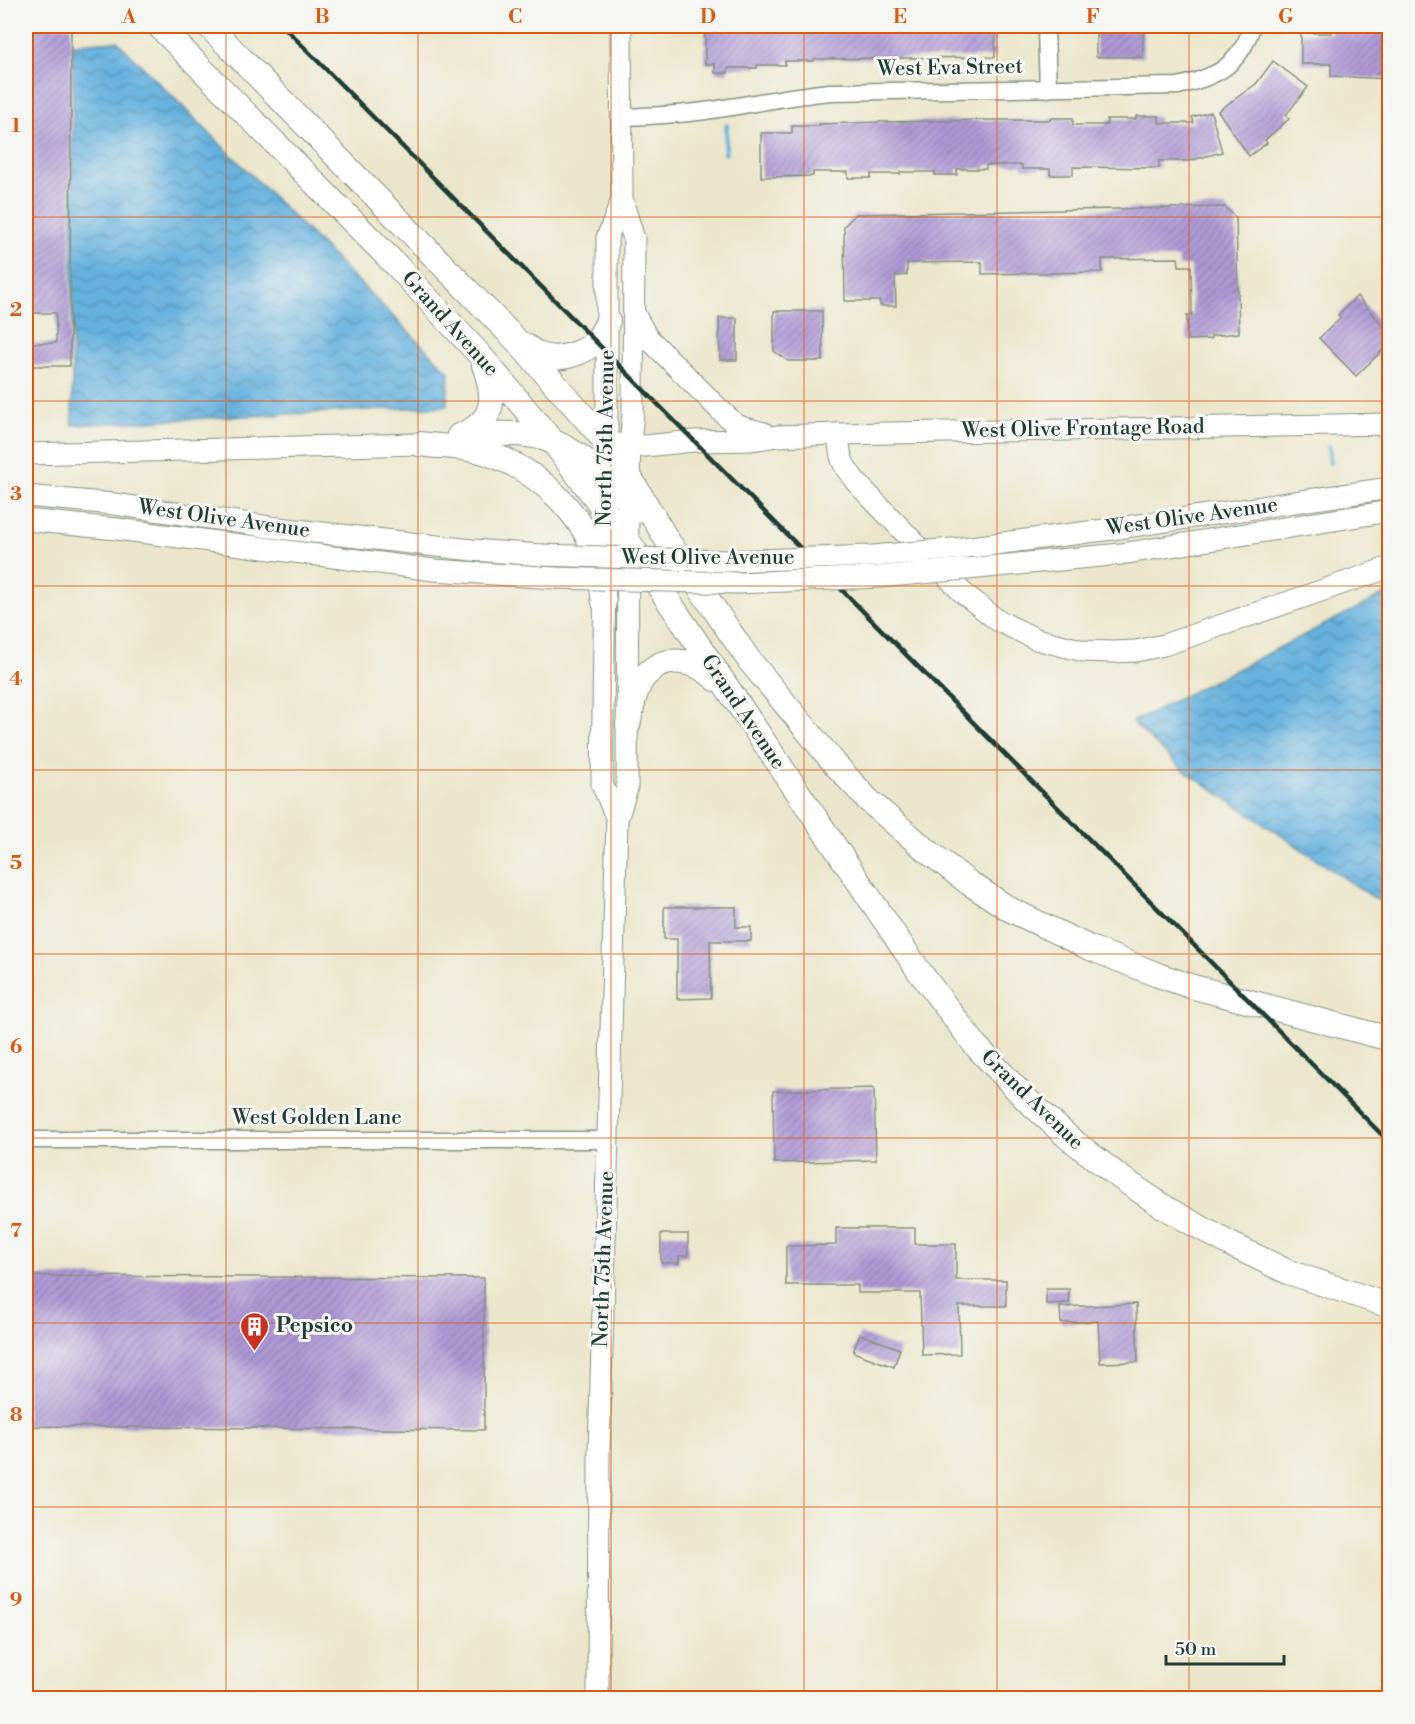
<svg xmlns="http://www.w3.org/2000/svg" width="1415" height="1724" font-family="'Libre Bodoni',serif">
<defs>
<pattern id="water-waves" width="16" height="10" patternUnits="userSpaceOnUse" patternTransform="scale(1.5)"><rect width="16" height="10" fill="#65b1de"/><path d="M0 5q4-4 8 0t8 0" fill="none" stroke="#5391b5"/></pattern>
<pattern id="building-hatch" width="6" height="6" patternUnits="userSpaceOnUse" patternTransform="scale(1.5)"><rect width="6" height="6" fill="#af99d5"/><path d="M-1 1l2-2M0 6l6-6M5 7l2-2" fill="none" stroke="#8e7eae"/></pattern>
</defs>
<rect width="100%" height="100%" fill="#f6f6f2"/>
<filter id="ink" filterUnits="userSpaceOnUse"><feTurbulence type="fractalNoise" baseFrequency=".0167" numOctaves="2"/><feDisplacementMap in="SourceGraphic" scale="12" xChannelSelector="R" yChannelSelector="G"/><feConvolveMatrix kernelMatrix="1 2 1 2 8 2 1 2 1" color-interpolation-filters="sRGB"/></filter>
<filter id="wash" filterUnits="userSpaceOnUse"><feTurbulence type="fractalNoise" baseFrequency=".008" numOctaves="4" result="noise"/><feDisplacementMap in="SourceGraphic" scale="24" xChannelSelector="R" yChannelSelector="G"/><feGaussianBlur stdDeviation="1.35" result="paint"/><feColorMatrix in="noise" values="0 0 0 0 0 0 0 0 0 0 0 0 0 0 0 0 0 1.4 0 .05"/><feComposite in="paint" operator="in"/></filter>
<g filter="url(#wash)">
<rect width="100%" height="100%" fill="#ebe6cb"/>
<!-- water -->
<g fill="url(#water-waves)" stroke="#427789" stroke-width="1.5">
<path d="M117,41L449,372L447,406L72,425L73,44Z"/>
<path d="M1389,592V908L1182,769L1132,722Z"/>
</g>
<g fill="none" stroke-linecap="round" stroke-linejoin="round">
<!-- stream -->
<g stroke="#65b1de" stroke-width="4.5">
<path d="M725,154L727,125"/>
<path d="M1329,446L1330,463"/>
</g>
</g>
<g id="blocks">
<!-- building -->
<g fill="url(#building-hatch)">
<path d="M26,26H71L70,366H26V343H56V313H26Z"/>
<path d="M705,26H995V57L814,59V61H785V65H757V68H728V73H715V64H705Z"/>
<rect x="1096" y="26" width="47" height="31"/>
<path d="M1360,26H1389V79L1331,76V64H1301V33H1331V27Z"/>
<path d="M1273,61L1308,87L1286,115L1289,119L1265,140L1267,143L1249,156L1218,111L1256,84Z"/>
<path d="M1211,112L1222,152L1189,161H1159V168L1073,167V175H1050V169H1022V165H986V169H957V175H935V172H900V174H871V178H848V172H813V176L761,177V133H792V126H819V124L878,122L994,120H1050V118H1073V125H1107V119H1136V116H1159V123H1194L1192,117Z"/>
<path d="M1225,207L1236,218L1239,333L1211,336V339L1187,340V315H1192L1191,266H1179L1178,258L1102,259V272L982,274V262L907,263V275L895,276L896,306H880V301H845L844,226L856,214Z"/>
<path d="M1357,296L1389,333V344L1356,376L1319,338L1341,318L1338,315Z"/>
<path d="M774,311H822L823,361H788L774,351Z"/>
<path d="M719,318H737V360H720Z"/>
<path d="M664,907H736V927H751V941H710L711,998L677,999V939H664Z"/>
<path d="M874,1088L876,1160L774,1163L773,1091Z"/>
<path d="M836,1228H915V1244H956V1280H1006V1306H959L960,1354L922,1355L920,1293H858V1285H786V1246L836,1245Z"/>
<path d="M661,1234H688V1256H679V1263H661Z"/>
<path d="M26,1276L484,1278V1430L26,1426Z"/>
<path d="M1046,1289H1069V1303L1046,1304Z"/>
<path d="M1136,1304L1138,1362L1100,1363L1098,1321L1061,1323L1060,1307Z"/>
<path d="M860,1334L900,1349L894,1367L853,1352Z"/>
</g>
</g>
</g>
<g filter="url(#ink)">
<use href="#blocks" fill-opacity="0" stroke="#859280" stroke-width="1.5"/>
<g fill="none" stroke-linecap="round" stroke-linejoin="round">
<defs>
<g id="minor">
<path d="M1046,31L1048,89"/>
<path d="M622,117C650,116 677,115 705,111C747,105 788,96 830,92L1178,86C1216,77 1240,66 1252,26"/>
<path d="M26,1140H608"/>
</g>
<g id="major">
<path d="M634,313L647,337L719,409L735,424L744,428L764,433"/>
<path d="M838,434C840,458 841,463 856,482L962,592L997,620L1036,639L1084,651L1112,652L1136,651L1164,645L1390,567"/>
<path d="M617,444L645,446L694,441L752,440L777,436L838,434L1390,424"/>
<path d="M607,453V238L622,200"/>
<path d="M26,454L419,444"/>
<path d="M26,496L114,504L270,527L472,550L542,555"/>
<path d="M606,502L602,784L617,819"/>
<path d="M26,520L117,529L434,570L556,578"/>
<path d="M963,548L1112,529L1390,488"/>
<path d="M977,568L1121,554L1390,511"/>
<path d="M598,1698L599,1451L617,819L627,788L628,499L630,446L633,412L634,239L622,200L621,26"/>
</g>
<g id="highway">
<path d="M159,26L399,268L480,355L553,442L628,541L919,971L976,1046L1026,1099L1069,1138L1121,1178L1167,1209L1230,1244L1288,1272L1390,1306"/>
<path d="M209,26L516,340L607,443L629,476L667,540L749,660L835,764L868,800L925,849L969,883L1011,910L1090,948L1158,975L1190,986L1390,1039"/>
<path d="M524,345C529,348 535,353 540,355C557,362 583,354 595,342C601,336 604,329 608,321"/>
<path d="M459,436C484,434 509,432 534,436C576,444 609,480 638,510"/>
<path d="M459,436C496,422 496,398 484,365"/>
<path d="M419,444C441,447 465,446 487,453C538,470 588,516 600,570C602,581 602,592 604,602"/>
<path d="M628,725C632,709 634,688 645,676C665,653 696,660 716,679"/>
</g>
</defs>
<!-- minor casing -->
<use href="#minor" stroke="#859280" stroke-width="19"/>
<!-- major casing -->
<use href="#major" stroke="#859280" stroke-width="23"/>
<!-- highway casing -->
<use href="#highway" stroke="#859280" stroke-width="26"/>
<!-- minor -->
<use href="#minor" stroke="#fff" stroke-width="16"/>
<!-- major -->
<use href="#major" stroke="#fff" stroke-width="21"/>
<!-- highway -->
<use href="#highway" stroke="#fff" stroke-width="24"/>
<!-- rail -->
<path stroke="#1f3d34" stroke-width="4.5" d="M283,26L1390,1143"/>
<defs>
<g id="major-bridge">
<path d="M542,555L728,561L873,556L963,548"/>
<path d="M556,578L738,583L878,577L977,568"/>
</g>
</defs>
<!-- major-bridge casing -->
<use href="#major-bridge" stroke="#859280" stroke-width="23" stroke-linecap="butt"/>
<!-- major-bridge -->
<use href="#major-bridge" stroke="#fff" stroke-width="21"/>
</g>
</g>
<!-- grid -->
<path fill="none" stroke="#de580e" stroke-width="1.5" stroke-opacity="0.55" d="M226,26V1698M418,26V1698M611,26V1698M804,26V1698M997,26V1698M1189,26V1698M26,217H1390M26,401H1390M26,586H1390M26,770H1390M26,954H1390M26,1138H1390M26,1323H1390M26,1507H1390"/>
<!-- icons -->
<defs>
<symbol id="building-pin" viewBox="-11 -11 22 30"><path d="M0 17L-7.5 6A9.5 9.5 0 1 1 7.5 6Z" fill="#c8321e" stroke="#f6f6f2"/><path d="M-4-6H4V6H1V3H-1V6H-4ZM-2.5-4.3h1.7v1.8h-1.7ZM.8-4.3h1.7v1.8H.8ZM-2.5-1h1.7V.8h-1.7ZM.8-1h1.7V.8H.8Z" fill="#fff"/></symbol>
</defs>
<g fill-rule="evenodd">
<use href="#building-pin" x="238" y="1310" width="33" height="45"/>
</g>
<g text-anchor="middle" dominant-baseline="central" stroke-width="6" stroke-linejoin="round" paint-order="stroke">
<!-- street labels -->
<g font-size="21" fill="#1f3d34" stroke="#f6f6f2">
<text transform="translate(950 68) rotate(-1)">West Eva Street</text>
<text transform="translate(450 324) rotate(48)">Grand Avenue</text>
<text transform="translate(1083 429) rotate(-1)">West Olive Frontage Road</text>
<text transform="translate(606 438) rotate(-89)">North 75th Avenue</text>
<text transform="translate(1192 517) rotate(-8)">West Olive Avenue</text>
<text transform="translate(224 519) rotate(8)">West Olive Avenue</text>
<text x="708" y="558">West Olive Avenue</text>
<text transform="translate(743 712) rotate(56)">Grand Avenue</text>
<text transform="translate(1032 1100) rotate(44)">Grand Avenue</text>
<text x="317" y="1118">West Golden Lane</text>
<text transform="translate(604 1259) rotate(-88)">North 75th Avenue</text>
</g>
<!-- poi labels -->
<g font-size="21" font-weight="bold" fill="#1f3d34" stroke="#f6f6f2" text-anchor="start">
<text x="276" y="1326">Pepsico</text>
</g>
</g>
<!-- margin -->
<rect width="1415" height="1724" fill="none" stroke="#f6f6f2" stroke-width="66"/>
<!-- scale -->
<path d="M1166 1655v9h118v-9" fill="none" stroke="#1f3d34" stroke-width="3"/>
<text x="1175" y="1655" font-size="18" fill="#1f3d34" stroke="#f6f6f2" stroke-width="4.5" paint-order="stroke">50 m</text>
<rect x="33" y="33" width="1349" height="1658" fill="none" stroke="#de580e" stroke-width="2"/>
<g font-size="20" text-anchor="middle" font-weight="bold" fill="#de580e">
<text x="129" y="23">A</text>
<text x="322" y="23">B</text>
<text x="515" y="23">C</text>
<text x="708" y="23">D</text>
<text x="900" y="23">E</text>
<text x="1093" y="23">F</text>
<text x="1286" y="23">G</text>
<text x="16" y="132">1</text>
<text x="16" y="316">2</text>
<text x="16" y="500">3</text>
<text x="16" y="685">4</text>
<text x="16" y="869">5</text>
<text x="16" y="1053">6</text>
<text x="16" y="1237">7</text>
<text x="16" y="1421">8</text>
<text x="16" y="1606">9</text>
</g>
</svg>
